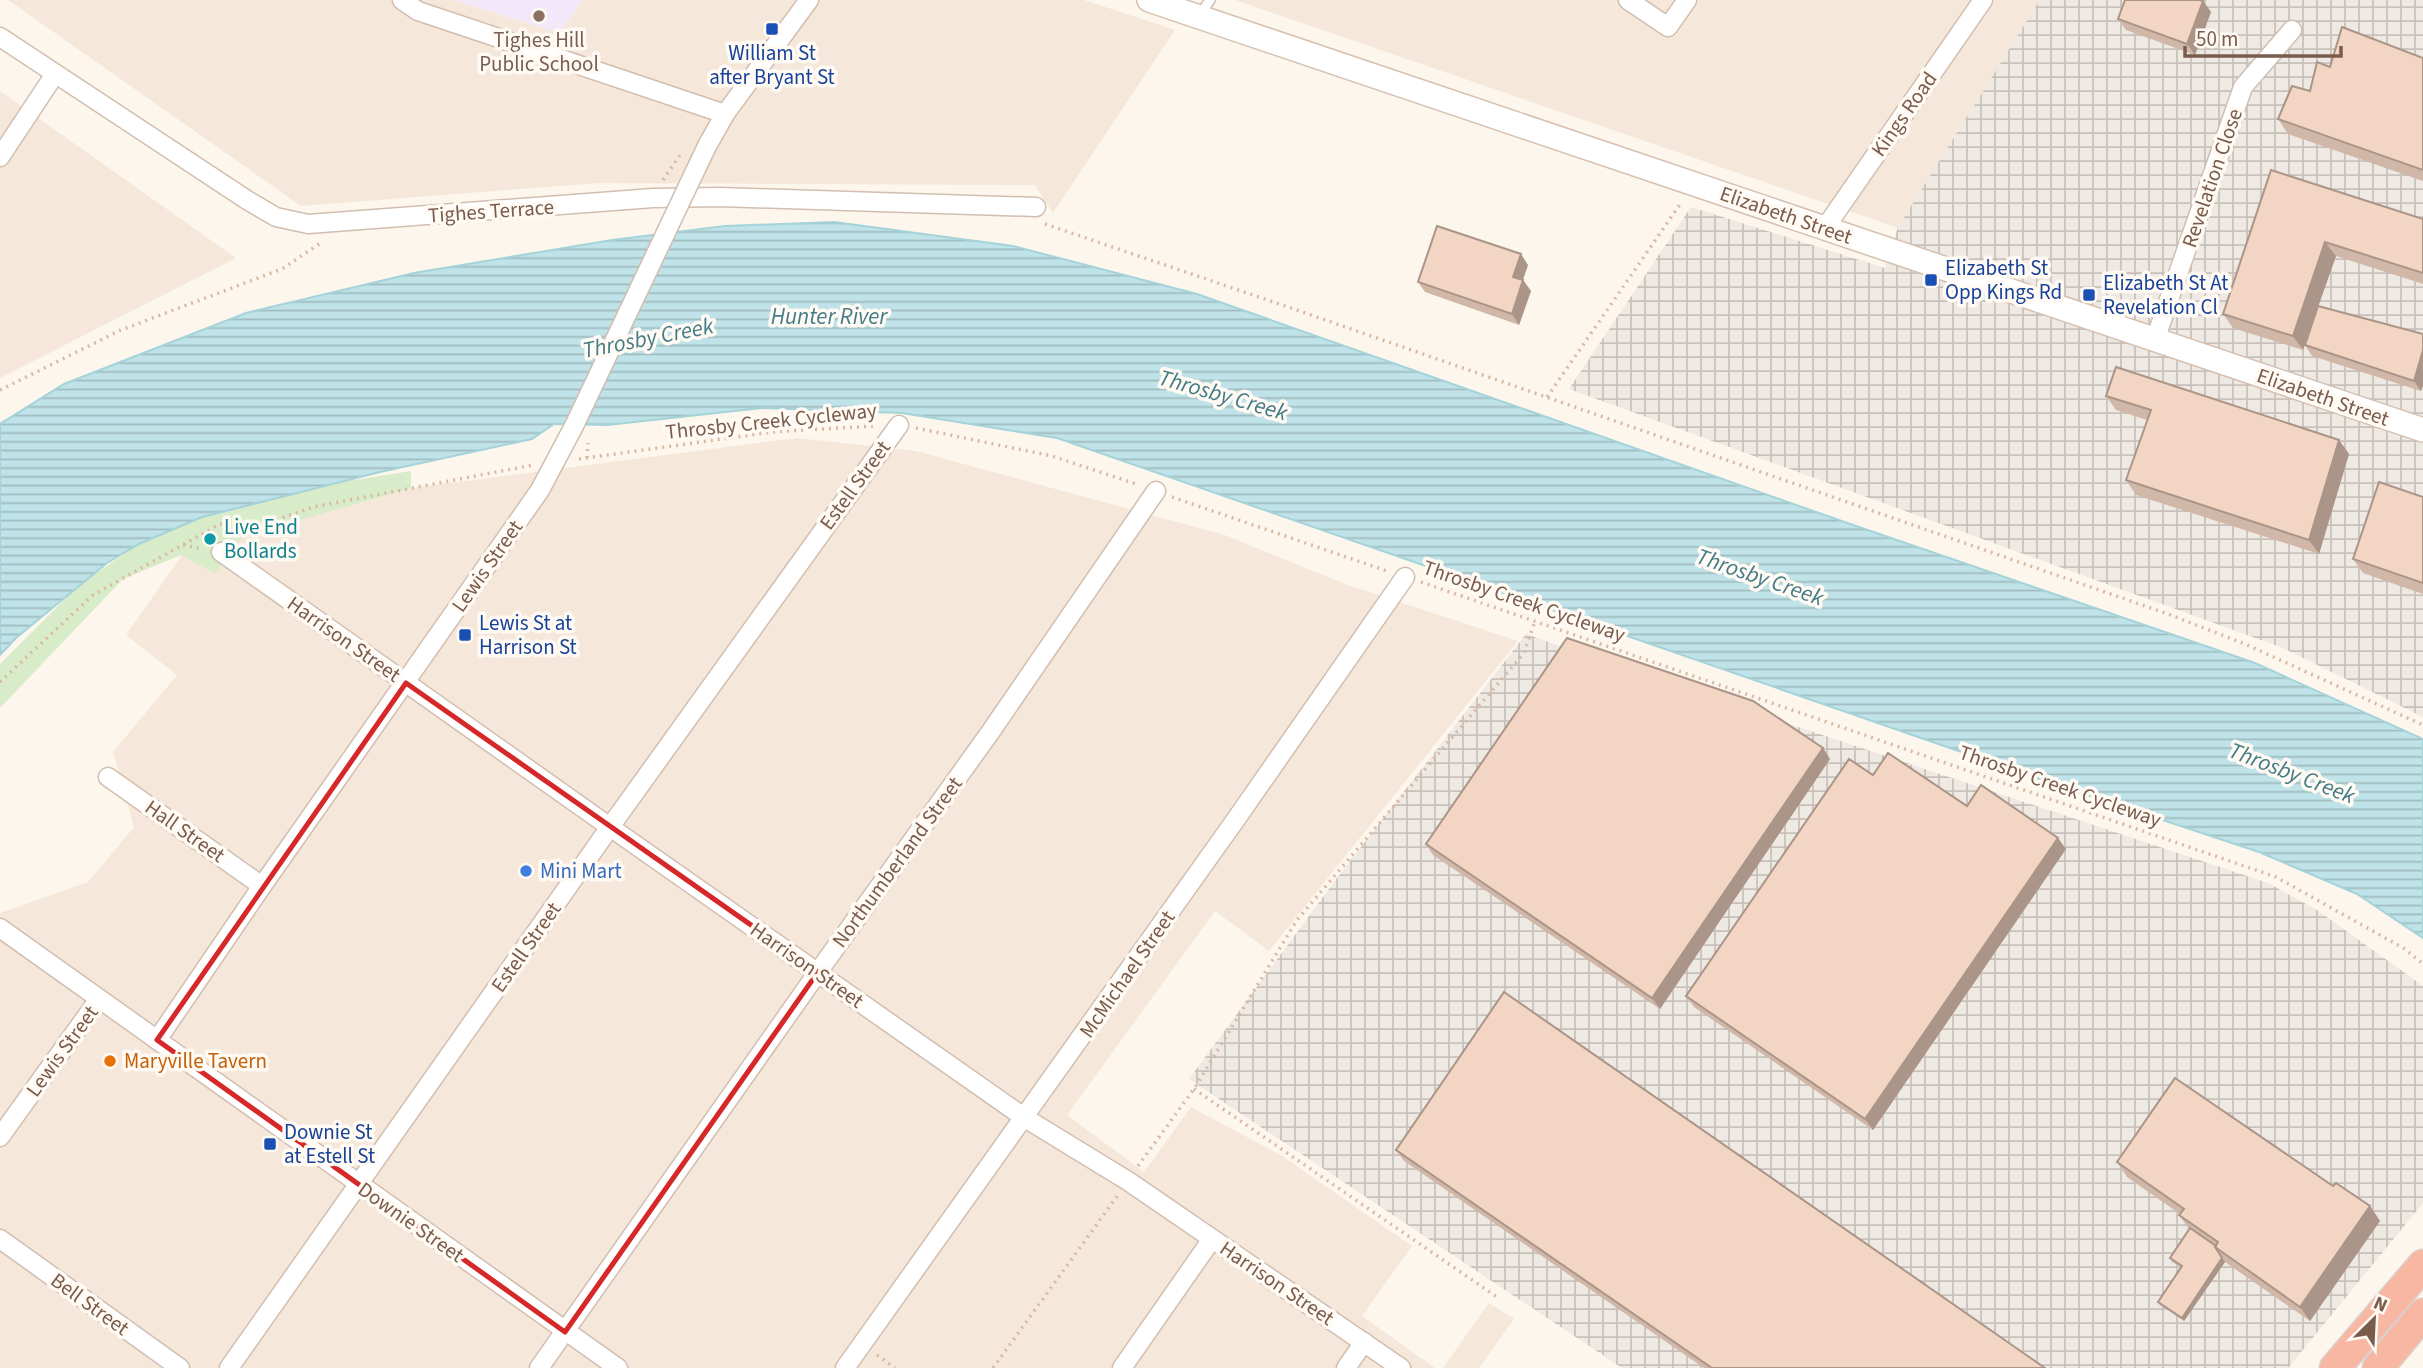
<svg xmlns="http://www.w3.org/2000/svg" width="2423" height="1368" font-family="'Source Sans 3',sans-serif">
<defs>
<pattern id="industrial-grid" width="8" height="8" patternUnits="userSpaceOnUse" patternTransform="scale(1.75)"><rect width="8" height="8" fill="#efe9e4"/><path d="M0 4h8M4 0v8" fill="none" stroke="#c7c0bb"/></pattern>
<pattern id="water-rules" width="6" height="5" patternUnits="userSpaceOnUse" patternTransform="scale(1.75)"><rect width="6" height="5" fill="#bfe3e8"/><path d="M0 2.5h6" fill="none" stroke="#a0bbbe"/></pattern>
</defs>
<rect width="100%" height="100%" fill="#fdf6ec"/>
<!-- residential -->
<g fill="#f5e8da">
<path d="M8,0H454L559,33L583,0H1084L1175,30L1053,213L1035,185L599,183L301,206Z"/>
<path d="M1235,0H2040L1898,228Z"/>
<path d="M0,91L236,258L0,378Z"/>
<path d="M797,438L916,451L1225,535L1345,584L1518,641L1269,951L1215,911L1067,1115L1144,1172L1191,1107L1282,1156L1412,1246L1362,1316L1435,1368H0V913L88,882L134,827L113,752L177,675L126,635L182,555L224,563L241,537L411,488Z"/>
<path d="M1489,1303L1514,1319L1479,1368H1443Z"/>
</g>
<!-- industrial -->
<g fill="url(#industrial-grid)">
<path d="M2040,0H2423V717L2283,648L1569,389L1691,207L1885,268L1898,227Z"/>
<path d="M1526,634L1627,670L2268,883L2317,910L2423,986V1203L2288,1368H1622L1189,1079L1337,878Z"/>
</g>
<!-- education -->
<path fill="#f3e8fa" d="M454,0H583L559,33Z"/>
<!-- park -->
<path fill="#d8ecc9" d="M411,471V488L242,537L224,563L214,573L181,555L123,579L0,708V664L79,585L139,544L148,536L229,502L241,508L286,491Z"/>
<!-- water -->
<path fill="url(#water-rules)" stroke="#a5d3da" stroke-width="2" d="M834,222L1013,246L1197,294L1856,526L2255,663L2423,739V938L2357,894L2259,852L2039,779L1057,438L902,413L762,408L607,425L554,424L532,439L380,472L202,517L139,544L107,563L16,638L0,655V424L64,384L246,313L414,273L612,240L725,226Z"/>
<g fill="none" stroke-linecap="round" stroke-linejoin="round">
<defs>
<path id="lane" d="M1199,16L1210,0"/>
<g id="street">
<path d="M402,0L418,11L725,114"/>
<path d="M1628,0L1668,27L1687,0"/>
<path d="M0,37L247,200L276,217L308,224L653,198L720,197L1036,207"/>
<path d="M707,146L725,114L809,0"/>
<path d="M0,157L55,74"/>
<path d="M1825,228L1983,0"/>
<path d="M2155,340L2243,87L2292,30"/>
<path d="M221,552L610,827L1025,1118L1128,1181L1401,1368"/>
<path d="M108,777L262,886"/>
<path d="M0,928L618,1368"/>
<path d="M157,1040L262,886L540,490L574,426"/>
<path d="M0,1137L99,999"/>
<path d="M0,1239L180,1368"/>
<path d="M229,1368L610,827L899,425"/>
<path d="M539,1368L818,972L989,734L1156,491"/>
<path d="M845,1368L1234,822L1405,577"/>
<path d="M1122,1368L1212,1239"/>
<path d="M1346,1368L1364,1342"/>
</g>
<path id="secondary" d="M1149,0L2423,430"/>
<g id="highway">
<path d="M2335,1368L2423,1265"/>
<path d="M2378,1368L2423,1314"/>
</g>
</defs>
<!-- lane casing -->
<use href="#lane" stroke="#d1beb0" stroke-width="12"/>
<!-- street casing -->
<use href="#street" stroke="#d1beb0" stroke-width="21"/>
<!-- secondary casing -->
<use href="#secondary" stroke="#d6c0b0" stroke-width="26"/>
<!-- highway casing -->
<use href="#highway" stroke="#dad1cd" stroke-width="33"/>
<!-- path -->
<g stroke="#d9b8a5" stroke-width="3.5" stroke-dasharray="2 5" stroke-linecap="butt">
<path d="M663,180L682,152"/>
<path d="M1045,224L1291,308L2168,614L2245,644L2423,725"/>
<path d="M0,390L121,330L282,269L322,242"/>
<path d="M1547,397L1681,203"/>
<path d="M916,428L1052,456L1139,485"/>
<path d="M587,458L588,443"/>
<path d="M579,459L772,432L874,426"/>
<path d="M1172,497L1387,571"/>
<path d="M183,545L203,549"/>
<path d="M1421,582L2276,877L2405,949L2423,964"/>
<path d="M0,682L93,595L220,524L273,521L313,507L533,465"/>
<path d="M1194,1089L1497,1297"/>
<path d="M1138,1166L1194,1089L1297,920L1524,653L1535,621"/>
<path d="M877,1355L895,1368"/>
<path d="M993,1368L1118,1195"/>
</g>
<!-- lane -->
<use href="#lane" stroke="#fff" stroke-width="9"/>
<!-- street -->
<use href="#street" stroke="#fff" stroke-width="18"/>
<!-- secondary -->
<use href="#secondary" stroke="#fff" stroke-width="23"/>
<!-- highway -->
<use href="#highway" stroke="#f7b7a3" stroke-width="30"/>
<defs>
<path id="street-bridge" d="M574,426L707,146"/>
</defs>
<!-- street-bridge casing -->
<use href="#street-bridge" stroke="#d1beb0" stroke-width="21" stroke-linecap="butt"/>
<!-- street-bridge -->
<use href="#street-bridge" stroke="#fff" stroke-width="18"/>
</g>
<!-- wall -->
<g fill="#d1b7a8">
<path d="M2203,1L2211,12L2195,55L2126,30L2118,19Z"/>
<path d="M2423,58V181L2288,134L2278,119L2310,91Z"/>
<path d="M2271,170L2423,219V284L2336,256L2318,306L2423,334L2421,391L2312,356L2305,345L2310,328L2303,350L2233,328L2223,314Z"/>
<path d="M1528,265L1523,280L1531,291L1519,325L1425,292L1418,282Z"/>
<path d="M2106,396L2339,440L2349,454L2319,554L2136,495L2126,480L2147,420L2116,410Z"/>
<path d="M2423,497V594L2363,573L2353,559Z"/>
<path d="M1830,759L1660,1009L1433,855L1426,844Z"/>
<path d="M1873,775L1967,806L2066,849L1873,1130L1694,1007L1686,996Z"/>
<path d="M1396,1150L2045,1368H1704L1404,1161Z"/>
<path d="M2117,1162L2370,1206L2380,1221L2310,1321L2225,1262L2184,1321L2160,1305L2158,1302L2181,1267L2172,1262L2170,1258L2189,1229L2179,1215L2180,1214L2127,1177Z"/>
</g>
<!-- shaded-wall -->
<g fill="#aa9588">
<path d="M2203,1L2211,12L2195,55L2187,44Z"/>
<path d="M2325,242L2336,256L2303,350L2293,336Z"/>
<path d="M1521,254L1528,265L1520,287L1513,277Z"/>
<path d="M1523,280L1531,291L1519,325L1512,314Z"/>
<path d="M2423,350V386L2421,391L2414,381Z"/>
<path d="M2339,440L2349,454L2319,554L2309,540Z"/>
<path d="M1823,748L1830,759L1660,1009L1652,998Z"/>
<path d="M2058,838L2066,849L1873,1130L1865,1119Z"/>
<path d="M2370,1206L2380,1221L2310,1321L2300,1307Z"/>
<path d="M2222,1258L2225,1262L2184,1321L2182,1318Z"/>
</g>
<!-- building -->
<g fill="#f3d5c3" stroke="#aa9588" stroke-width="2">
<path d="M2125,0H2200L2203,1L2187,44L2118,19Z"/>
<path d="M2342,27L2423,58V170L2278,119L2292,86L2310,91L2317,62L2330,67Z"/>
<path d="M2271,170L2423,219V273L2325,242L2293,336L2223,314Z"/>
<path d="M1437,226L1521,254L1513,277L1523,280L1512,314L1418,282Z"/>
<path d="M2318,306L2423,334V350L2414,381L2305,345Z"/>
<path d="M2116,367L2339,440L2309,540L2126,480L2151,410L2106,396Z"/>
<path d="M2379,482L2423,497V583L2353,559Z"/>
<path d="M1567,638L1753,701L1823,748L1652,998L1426,844Z"/>
<path d="M1888,753L1967,806L1981,785L2058,838L1865,1119L1686,996L1849,759L1873,775Z"/>
<path d="M1504,992L2045,1368H1712L1396,1150Z"/>
<path d="M2175,1078L2333,1186L2336,1183L2370,1206L2300,1307L2215,1247L2218,1242L2179,1215L2184,1209L2117,1162Z"/>
<path d="M2190,1228L2216,1246L2215,1247L2222,1258L2182,1318L2158,1302L2182,1266L2170,1258Z"/>
</g>
<!-- marked area -->
<path fill="none" stroke="#d62828" stroke-width="5" stroke-linejoin="round" d="M406,683L818,972L565,1332L157,1040Z"/>
<!-- markers -->
<circle fill="#8d6e63" stroke="#fffaf3" stroke-width="2.5" cx="539" cy="16" r="7"/>
<g fill="#1a4fb4" stroke="#fffaf3" stroke-width="2.5">
<rect x="765" y="22" width="14" height="14" rx="3.5"/>
<rect x="1924" y="273" width="14" height="14" rx="3.5"/>
<rect x="2082" y="288" width="14" height="14" rx="3.5"/>
<rect x="458" y="628" width="14" height="14" rx="3.5"/>
<rect x="263" y="1137" width="14" height="14" rx="3.5"/>
</g>
<circle fill="#0f9aa8" stroke="#fffaf3" stroke-width="2.5" cx="210" cy="539" r="7"/>
<circle fill="#3f7fe0" stroke="#fffaf3" stroke-width="2.5" cx="526" cy="871" r="7"/>
<circle fill="#e8710a" stroke="#fffaf3" stroke-width="2.5" cx="110" cy="1061" r="7"/>
<g text-anchor="middle" dominant-baseline="central" stroke-width="7" stroke-linejoin="round" paint-order="stroke">
<!-- education labels -->
<g font-size="21" fill="#785e54" stroke="#fffaf3">
<text x="539" y="40">Tighes Hill<tspan x="539" dy="24">Public School</tspan></text>
</g>
<!-- transit labels -->
<g font-size="21" fill="#164399" stroke="#fffaf3" text-anchor="start">
<text x="772" y="53" text-anchor="middle">William St<tspan x="772" dy="24">after Bryant St</tspan></text>
<text x="1945" y="268">Elizabeth St<tspan x="1945" dy="24">Opp Kings Rd</tspan></text>
<text x="2103" y="283">Elizabeth St At<tspan x="2103" dy="24">Revelation Cl</tspan></text>
<text x="479" y="623">Lewis St at<tspan x="479" dy="24">Harrison St</tspan></text>
<text x="284" y="1132">Downie St<tspan x="284" dy="24">at Estell St</tspan></text>
</g>
<!-- street labels -->
<g font-size="21" fill="#7a5c4d" stroke="#fffaf3">
<text transform="translate(1904 114) rotate(-55)">Kings Road</text>
<text transform="translate(2212 178) rotate(-71)">Revelation Close</text>
<text transform="translate(491 211) rotate(-4)">Tighes Terrace</text>
<text transform="translate(1786 215) rotate(19)">Elizabeth Street</text>
<text transform="translate(2323 397) rotate(19)">Elizabeth Street</text>
<text transform="translate(771 421) rotate(-6)">Throsby Creek Cycleway</text>
<text transform="translate(855 485) rotate(-54)">Estell Street</text>
<text transform="translate(487 566) rotate(-55)">Lewis Street</text>
<text transform="translate(1524 601) rotate(19)">Throsby Creek Cycleway</text>
<text transform="translate(344 639) rotate(35)">Harrison Street</text>
<text transform="translate(2060 786) rotate(19)">Throsby Creek Cycleway</text>
<text transform="translate(185 831) rotate(35)">Hall Street</text>
<text transform="translate(897 862) rotate(-54)">Northumberland Street</text>
<text transform="translate(526 947) rotate(-55)">Estell Street</text>
<text transform="translate(807 965) rotate(35)">Harrison Street</text>
<text transform="translate(1127 974) rotate(-55)">McMichael Street</text>
<text transform="translate(62 1051) rotate(-54)">Lewis Street</text>
<text transform="translate(411 1222) rotate(35)">Downie Street</text>
<text transform="translate(1277 1283) rotate(34)">Harrison Street</text>
<text transform="translate(90 1304) rotate(36)">Bell Street</text>
</g>
<!-- culture labels -->
<g font-size="21" fill="#0d838f" stroke="#fffaf3" text-anchor="start">
<text x="224" y="527">Live End<tspan x="224" dy="24">Bollards</tspan></text>
</g>
<!-- shop labels -->
<g font-size="21" fill="#366cbe" stroke="#fffaf3" text-anchor="start">
<text x="540" y="871">Mini Mart</text>
</g>
<!-- food labels -->
<g font-size="21" fill="#c56008" stroke="#fffaf3" text-anchor="start">
<text x="124" y="1061">Maryville Tavern</text>
</g>
<!-- water labels -->
<g font-size="23" font-style="italic" fill="#437c86" stroke="#fffaf3">
<text x="829" y="316">Hunter River</text>
<text transform="translate(648 338) rotate(-11)">Throsby Creek</text>
<text transform="translate(1223 395) rotate(16)">Throsby Creek</text>
<text transform="translate(1760 577) rotate(19)">Throsby Creek</text>
<text transform="translate(2292 773) rotate(21)">Throsby Creek</text>
</g>
</g>
<!-- north arrow -->
<g transform="translate(2374 1319) rotate(24)" stroke="#fffaf3" stroke-width="5" paint-order="stroke">
<path d="M0-5L12 26L0 18L-12 26Z" fill="#7a5c4d"/>
<text y="-10" font-size="19" font-weight="bold" text-anchor="middle" fill="#7a5c4d">N</text>
</g>
<!-- scale -->
<path d="M2185 46v10h156v-10" fill="none" stroke="#7a5c4d" stroke-width="3.5"/>
<text x="2196" y="46" font-size="21" fill="#7a5c4d" stroke="#fffaf3" stroke-width="5" paint-order="stroke">50 m</text>
</svg>
